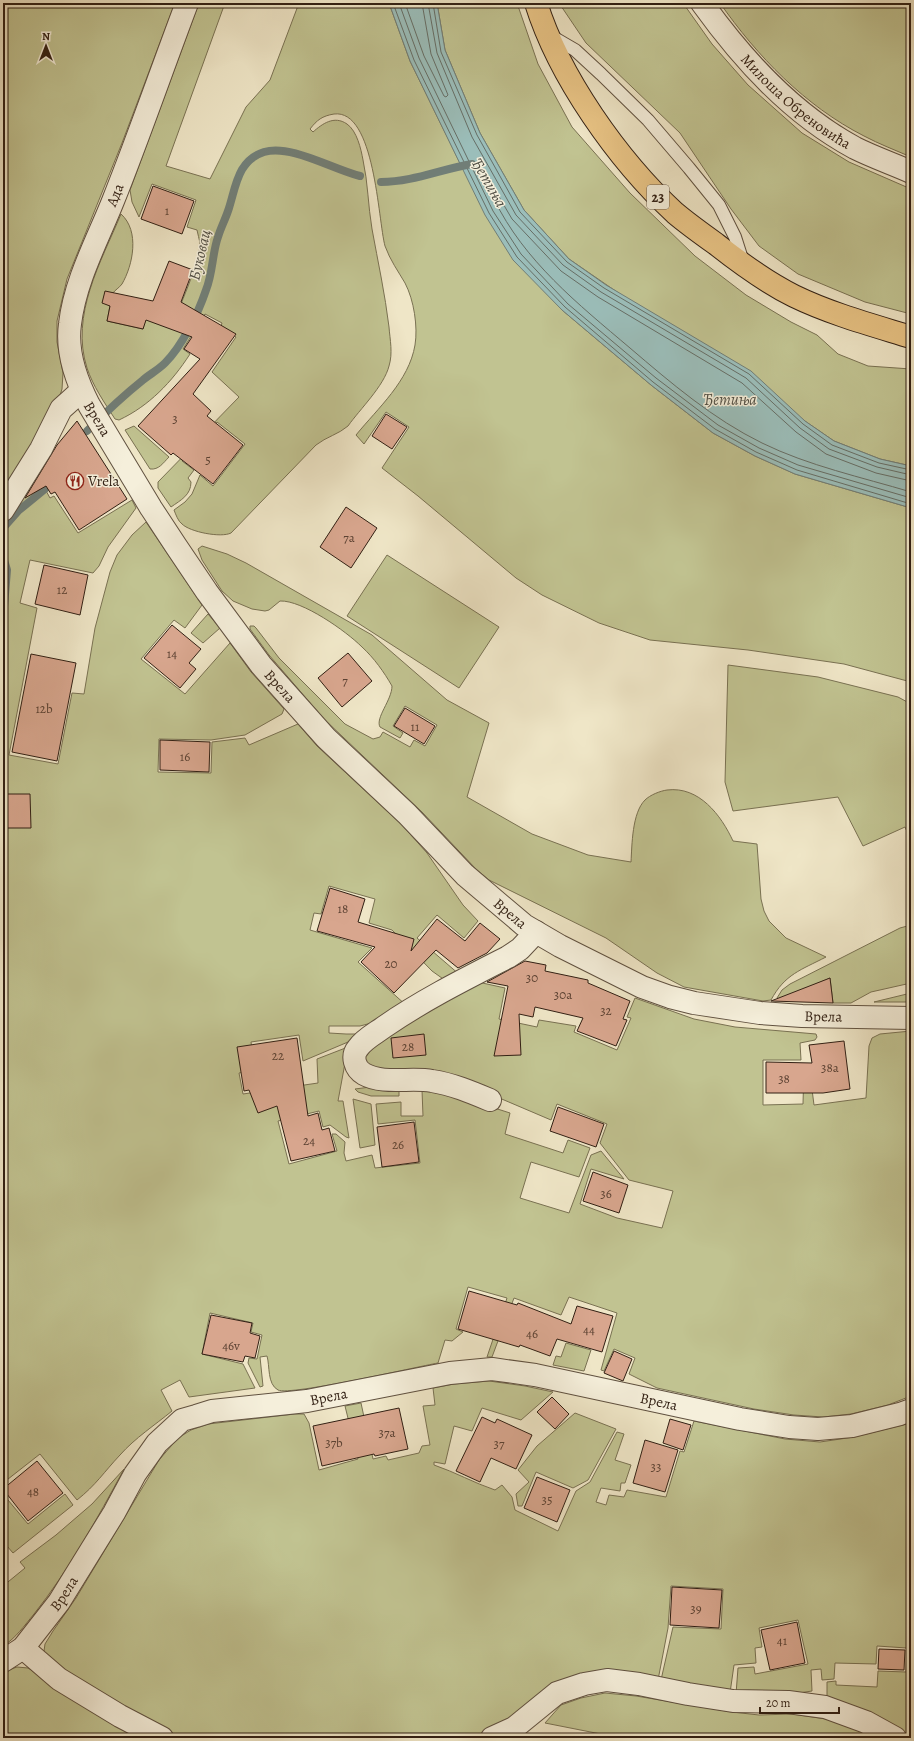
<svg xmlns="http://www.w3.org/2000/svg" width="914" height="1741" font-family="Alegreya,serif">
<rect width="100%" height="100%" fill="#efe6c7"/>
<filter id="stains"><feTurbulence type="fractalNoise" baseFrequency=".005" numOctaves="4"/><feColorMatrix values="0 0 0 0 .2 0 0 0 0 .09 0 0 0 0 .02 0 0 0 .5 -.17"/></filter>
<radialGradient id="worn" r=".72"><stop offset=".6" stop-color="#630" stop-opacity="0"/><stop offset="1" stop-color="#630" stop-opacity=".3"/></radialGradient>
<!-- green -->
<g fill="#c1c391" stroke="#797152">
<path d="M3,3H175L122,143L67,279L57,321V342L63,373L62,389L58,402L3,498Z"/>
<path d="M199,3H225L166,166L210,179L246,107L270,80L299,3H389L410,61L461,165L562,310L651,385L713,433L755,456L795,474L911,508V682L844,664L748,650L650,640L599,623L542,595L516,578L418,496L382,468L409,427L386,412L364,444L356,435C378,408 409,381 415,345C418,327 414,300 405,283C398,271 390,260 385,246C378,220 375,109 334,114C322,116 317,120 310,129L313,132C322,124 334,115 347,124C357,131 361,149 363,160C368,182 368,206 372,229C378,262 385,294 389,327C390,340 393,353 389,366C384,386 360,409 348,426C339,434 326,437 316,445L231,533C221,538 190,532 182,524C178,521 176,515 174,510L185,502L192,494L200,475L213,486L245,444L217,422L207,435L204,433L239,397L212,372L236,337L221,326L222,323L205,314L183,349L190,354C172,382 149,406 119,420L115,419C104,402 93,386 87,368C70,315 101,262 121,214C140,231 133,265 122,284C119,288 115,290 113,293C110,302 109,313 107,321L143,329L148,309L171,329C178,309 200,263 200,243C199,239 198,234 197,230L187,227L196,200L152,184L139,217L132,202L130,190Z"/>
<path d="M437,3H517L538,64L572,127L630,193L695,256L746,295L791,322L817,335L838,354L868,366L911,369V466L880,459L834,441L569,259L524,210L480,133L445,50Z"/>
<path d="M559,3H683L712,44L748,85L802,133L849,162L911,189V314L865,302L798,274L759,246L731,209L680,133L586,43Z"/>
<path d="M720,3H911V157C895,150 879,144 864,136C805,106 757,56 720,3Z"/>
<path d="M134,426L169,457C163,463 159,470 150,469L125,430Z"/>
<path d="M197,442L182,461L194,470L188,478L191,482C191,495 181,500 171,507L158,488V482Z"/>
<path d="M29,479L38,493L45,489L50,498L54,496L78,533L132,500L136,508L108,547L99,566L93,573L30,560L20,603L37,608L9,755L58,764L72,693L84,694L95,628L110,572L117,555L132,535L146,522L202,605L185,628L174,620L141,659L185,694L230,643L251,672L284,709L282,714L245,735L211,740L159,739L158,772L211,773L212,742L245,738L249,745L298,724L317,746L402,825L427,853L463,905L478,921L464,938L437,915L417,938L460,975L446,981L432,971L392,930L369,923L375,899L329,886L321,914L314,913L310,930L372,948L358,962L407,1006L383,1020L360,1026H329V1033L346,1034H367L303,1061L299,1035L251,1042L255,1070L239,1073L243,1094L318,1083L317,1059L348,1047L338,1101H343L349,1138L346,1137L330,1125L323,1127L319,1111L278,1121L289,1164L337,1151L332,1134H336L345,1142L344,1153L346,1161L372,1155L375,1168L420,1163L415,1120L378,1124L376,1104L401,1102V1116H423L422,1090L399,1091V1096H371L358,1092L355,1089L378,1086L435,1089L510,1113L505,1134L563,1153L568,1140L590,1148L579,1177L531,1162L520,1198L569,1213L591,1155L601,1151L624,1179L591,1169L580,1204L617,1218L662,1228L673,1191L629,1180L600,1143L607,1124L557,1104L551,1120L497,1097L363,1066L366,1046L478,982L505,988L499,1019L537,1027L539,1020L576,1026L574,1032L617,1050L631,1018L627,1017L635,998L694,1019L735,1027L816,1034L817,1037L815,1040L800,1043L801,1060H763V1105L803,1104L804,1066H809L814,1105L866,1098L869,1046L872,1038L880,1034L911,1031V1396L888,1405L851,1414L823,1417L794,1415L754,1409L657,1388L629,1374L635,1358L614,1349L604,1371L601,1370L617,1313L569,1297L561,1315L514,1298L492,1357H487L507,1298L468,1287L456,1329L463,1332L452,1341L445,1340L438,1363C416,1367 290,1396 278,1390C267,1384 270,1366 267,1356L260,1357L263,1386L260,1387L248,1363L249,1358L257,1359L262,1335L251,1332L253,1323L210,1313L202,1354L243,1364L255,1388L189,1397L180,1380L161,1390L172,1411C155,1425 135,1438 120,1455C104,1472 96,1485 77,1500L40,1454L3,1483V520Z"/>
<path d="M202,546L227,554L246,563L372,635L447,700L489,723L467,797L532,834L588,855L631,862C632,845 632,813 645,800C650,795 660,791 667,790C699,786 721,815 733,841L757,844L761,899L764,911L769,921L786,938L826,957C801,970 785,974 771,1000L763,1001L684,987L657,973L606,938L489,880L476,869L422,812L324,719L269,655L250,629V626H254L256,628L279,658L345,724L373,739L380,737L383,732L410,747L414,740L425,746L437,725L405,706L393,726L403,733L400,738L380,727C375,718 392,700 392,686C384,672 374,658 362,647C346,631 302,600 280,601L269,610L265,611L252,609L233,601L222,591L202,560L198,549Z"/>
<path d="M387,555L499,627L459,688L347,616Z"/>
<path d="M208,614L220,628L203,643L191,633Z"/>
<path d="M728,665L818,677L898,697L911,704V841L905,827L863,846L838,797L733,811L725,782Z"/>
<path d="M911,925V983L871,992L851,1003H833L830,978L779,1000L777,998L782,990L790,984L900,928Z"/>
<path d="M911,993V1002H874Z"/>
<path d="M353,1099L371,1104L375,1145L360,1148Z"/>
<path d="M566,1343L591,1350L584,1371L553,1365L556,1356L561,1357Z"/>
<path d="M489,1381L525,1386L553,1392L521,1420L482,1408L472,1431L454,1426L445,1464L434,1462V1465C455,1472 474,1483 495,1490L502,1485L512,1497L515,1510L558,1531L576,1491L590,1482L617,1432L624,1434L615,1460L631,1465L625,1483H621L620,1491L601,1488L596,1502L606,1505L609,1495L624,1497L627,1490L666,1497L680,1451L684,1452L694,1421L785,1439L820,1442L854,1437L911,1423V1738H906L894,1731L827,1702V1682L836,1681V1685L877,1687L878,1671L906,1672L907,1648L877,1646L876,1664L835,1663L834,1679L822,1680L821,1669L811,1670L812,1691L779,1696L736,1694L738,1668L754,1667L755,1674L808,1664L798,1620L759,1628L762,1647L755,1648L756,1663L734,1665L730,1693L661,1680L673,1627L721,1629L723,1589L671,1586L668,1628L658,1680L616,1674L480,1738H179L130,1713L45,1658L44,1651L45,1644L53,1631L76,1598L159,1460L178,1438L191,1430L208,1424L295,1414H304L309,1423L319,1470L358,1459L345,1406L361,1403L373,1459L386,1456L388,1460L419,1453L422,1446L430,1445L423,1406L435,1405L433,1388L454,1384Z"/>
<path d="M575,1413L616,1429L588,1480L573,1488L536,1472L522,1506H518L516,1494L529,1482L518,1470L537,1446Z"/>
<path d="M124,1469C97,1519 69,1570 34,1614C24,1626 16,1638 3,1646V1586L25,1568L20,1562L56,1535L92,1504Z"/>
<path d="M3,1494L28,1524L65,1494L73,1505L13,1553L7,1546L3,1549Z"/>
<path d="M17,1667L28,1668L143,1738H3V1672Z"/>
<path d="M605,1693L636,1696L732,1712L759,1715L792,1714L833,1720L880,1738H621L545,1723L561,1705L581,1698Z"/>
</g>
<!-- water -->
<path fill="#9bbeba" stroke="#717e77" d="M389,3H437L445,50L480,133L524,210L569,259L606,285L751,371L805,421L834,441L880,459L911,466V508L795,474L755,456L713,433L651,385L562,310L513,260L485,215L410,61Z"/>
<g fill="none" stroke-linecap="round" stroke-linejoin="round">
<!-- shore -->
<g stroke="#666e66" stroke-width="1">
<path d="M393,3L414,60L489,213L517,257L565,307L653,382L715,429L756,452L797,470L911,504"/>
<path d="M399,3L419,58L493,211L521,254L568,304L656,378L718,425L759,448L798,465L911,498"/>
<path d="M405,3L424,56L444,96L446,97L448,95L431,54L422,3"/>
<path d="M428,3L437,53L472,137L516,215L563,265L601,292L746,378L800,428L829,449L877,467L911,475"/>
<path d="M433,3L441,52L477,135L520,212L567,262L604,288L749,374L803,424L832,445L879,463L911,470"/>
<path d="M911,481L876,473L826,454L796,432L742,383L598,297L561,271L512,219L488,178L485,177C485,184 491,193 494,199C524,261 578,304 630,348C671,383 713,419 762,443C809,466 861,477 911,492"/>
</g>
<!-- stream -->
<g stroke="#717e77" stroke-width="8">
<path d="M381,182C413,182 441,169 472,164"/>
<path d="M87,431C105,413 123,396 143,380C150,374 158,370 165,363C182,346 198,314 206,290C213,273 212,254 218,237C221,227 226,218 229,208C236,186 238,160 264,152C291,144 332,169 360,176"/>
<path d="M3,528L18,511L45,489"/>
<path d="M3,557L7,570L3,619"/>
</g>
</g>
<!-- building -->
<g fill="#d8a68e" stroke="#311f13">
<path d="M153,186L194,201L182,234L141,219Z"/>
<path d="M169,261L193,270L181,302L236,334L193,394L211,411L207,416L243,445L213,484L173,453L171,455L138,426L200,359L184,349L192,337L146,320L143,329L107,321L110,306L102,303L105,291L153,301Z"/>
<path d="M386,414L407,427L392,449L372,436Z"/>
<path d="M77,421L127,499L79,530L55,492L51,494L46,486L25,498L57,445Z"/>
<path d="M346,507L377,528L351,568L320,547Z"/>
<path d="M44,565L88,575L80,615L35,604Z"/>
<path d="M172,625L201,649L189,663L196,669L180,688L144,658Z"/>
<path d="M348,653L372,681L342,707L318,678Z"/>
<path d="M31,654L76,663L57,761L12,752Z"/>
<path d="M405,708L435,726L424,744L394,726Z"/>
<path d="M160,740L210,742L209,772L160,770Z"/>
<path d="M3,794H30L31,828H3Z"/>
<path d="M330,888L365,899L358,922L414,939L411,951L437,919L465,941L480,923L500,939L487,953L458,968L436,950L394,993L361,962L375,947L317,931Z"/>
<path d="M525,961L546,965L545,971L588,980V983L630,1001L623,1019L627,1020L616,1046L577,1031L583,1018L535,1007L533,1017L519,1014L521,1055L494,1056L508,986L487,982Z"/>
<path d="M830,978L833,1003L771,1001Z"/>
<path d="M424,1034L426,1055L393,1058L391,1038Z"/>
<path d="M297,1038L308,1116L318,1113L322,1130L329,1128L335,1151L291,1161L277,1106L258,1113L249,1090L244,1091L237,1047Z"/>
<path d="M844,1041L850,1089L823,1093H766V1062L812,1063L809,1045Z"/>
<path d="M558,1107L604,1124L596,1147L550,1131Z"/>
<path d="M414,1122L419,1162L382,1167L377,1127Z"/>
<path d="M593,1172L628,1185L619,1213L583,1201Z"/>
<path d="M469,1291L517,1305L518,1303L571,1324L577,1306L613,1316L602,1352L557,1339L550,1356L520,1345L519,1347L458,1329Z"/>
<path d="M211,1315L252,1323L250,1333L260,1336L255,1358L245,1356L243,1362L202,1354Z"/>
<path d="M614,1351L632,1359L623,1381L604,1373Z"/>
<path d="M552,1397L569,1414L555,1429L537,1412Z"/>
<path d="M399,1408L408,1449L375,1456L374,1454L322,1466L313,1426Z"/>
<path d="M482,1417L495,1423L497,1419L532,1435L516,1469L491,1458L480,1482L456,1471Z"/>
<path d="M670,1419L691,1425L683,1450L663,1443Z"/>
<path d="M645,1440L678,1450L665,1492L633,1483Z"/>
<path d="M37,1461L63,1493L28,1521L3,1489Z"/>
<path d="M537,1477L570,1490L557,1522L524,1508Z"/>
<path d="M672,1587L722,1590L719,1628L670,1625Z"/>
<path d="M797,1622L805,1663L770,1670L761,1630Z"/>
<path d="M879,1649L905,1650L904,1670L878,1669Z"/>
</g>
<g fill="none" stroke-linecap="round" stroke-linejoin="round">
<defs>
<path id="service" d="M551,36L575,50L601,74L648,120L689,168L719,205L735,237L743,262"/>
<g id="minor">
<path d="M3,510L41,449L61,409L81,391"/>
<path d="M490,1100C471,1092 452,1084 432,1081C410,1077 384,1085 364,1074C355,1069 351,1056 358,1048C364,1039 376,1033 384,1027C423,1000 465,979 508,957L520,949L536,932"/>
<path d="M23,1648L59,1679L120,1716L162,1738"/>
<path d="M492,1738L514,1728L557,1693L584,1684L607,1680L639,1684L688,1694L733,1701L788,1702L825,1707L866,1722L895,1738"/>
</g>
<g id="tertiary">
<path id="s1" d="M187,3C162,69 139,136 113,201C97,241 75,281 70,324C66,352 76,380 89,405L151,508L176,546L207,592L261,665L326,738L407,814L465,875L524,925L560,946L642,987L670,997L694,1003L760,1013L802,1016L911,1018"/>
<path id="s2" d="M702,3C743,60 792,114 855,148C873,157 893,164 911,172"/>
<path id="s3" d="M3,1661L23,1648L59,1602L114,1513L135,1474L157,1443L182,1420L196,1416L212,1411L307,1401L450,1373L492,1369L535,1375L740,1419L789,1427L818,1429L852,1426L900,1414L911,1410"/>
</g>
<path id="primary" d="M536,3C559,77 618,160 675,213C688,224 702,234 716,244C740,263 766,282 794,296C831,314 872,325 911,337"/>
</defs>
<!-- service casing -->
<use href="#service" stroke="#605140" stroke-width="14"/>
<!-- minor casing -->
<use href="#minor" stroke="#605140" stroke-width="24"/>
<!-- tertiary casing -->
<use href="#tertiary" stroke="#605140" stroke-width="24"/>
<!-- primary casing -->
<use href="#primary" stroke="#311f13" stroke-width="24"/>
<!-- service -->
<use href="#service" stroke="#f5efdb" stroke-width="12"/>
<!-- minor -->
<use href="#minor" stroke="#f5efdb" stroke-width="22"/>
<!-- tertiary -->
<use href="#tertiary" stroke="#f5efdb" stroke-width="22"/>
<!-- primary -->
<use href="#primary" stroke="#e8c384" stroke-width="22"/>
</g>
<!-- icons -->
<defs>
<symbol id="restaurant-ring" viewBox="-11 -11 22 22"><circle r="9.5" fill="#f5efdb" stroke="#8f2418" stroke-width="1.5"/><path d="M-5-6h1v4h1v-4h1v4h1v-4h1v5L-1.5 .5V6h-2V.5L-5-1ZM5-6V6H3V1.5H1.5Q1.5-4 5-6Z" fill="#8f2418"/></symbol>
</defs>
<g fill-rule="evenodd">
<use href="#restaurant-ring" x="65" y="471" width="20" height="20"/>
</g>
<g text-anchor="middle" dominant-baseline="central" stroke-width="3" stroke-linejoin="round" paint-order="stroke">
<!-- number labels -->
<g font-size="13" fill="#5b4132">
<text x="167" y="210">1</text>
<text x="175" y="418">3</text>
<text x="208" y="459">5</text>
<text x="349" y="537">7a</text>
<text x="62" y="589">12</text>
<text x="172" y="653">14</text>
<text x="345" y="680">7</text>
<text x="44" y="708">12b</text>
<text x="415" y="726">11</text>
<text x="185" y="756">16</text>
<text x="343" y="908">18</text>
<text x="391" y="963">20</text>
<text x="532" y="977">30</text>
<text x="563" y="994">30a</text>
<text x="606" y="1010">32</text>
<text x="408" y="1046">28</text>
<text x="278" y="1055">22</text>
<text x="830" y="1067">38a</text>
<text x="784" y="1078">38</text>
<text x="309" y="1140">24</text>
<text x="398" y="1144">26</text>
<text x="606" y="1193">36</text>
<text x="589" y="1329">44</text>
<text x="532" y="1333">46</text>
<text x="231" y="1345">46v</text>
<text x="387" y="1432">37a</text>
<text x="334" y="1442">37b</text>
<text x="499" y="1443">37</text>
<text x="656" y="1466">33</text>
<text x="33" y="1491">48</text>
<text x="547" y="1499">35</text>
<text x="696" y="1608">39</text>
<text x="782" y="1640">41</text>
</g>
<!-- shield labels -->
<rect fill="#f5efdb" stroke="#6c5d4f" stroke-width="1" x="647" y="185" width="22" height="24" rx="3"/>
<g font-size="14" font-weight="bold" fill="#311f13">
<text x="658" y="197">23</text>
</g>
<!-- street labels -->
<g font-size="15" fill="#311f13" stroke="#f5efdb">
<text stroke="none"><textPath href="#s2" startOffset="137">Милоша Обреновића</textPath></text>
<text transform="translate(115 195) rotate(-68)">Ада</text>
<text stroke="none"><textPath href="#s1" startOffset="443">Врела</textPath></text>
<text stroke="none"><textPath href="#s1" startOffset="767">Врела</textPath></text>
<text stroke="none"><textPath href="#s1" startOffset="1091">Врела</textPath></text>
<text stroke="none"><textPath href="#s1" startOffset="1427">Врела</textPath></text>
<text stroke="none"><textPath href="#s3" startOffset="452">Врела</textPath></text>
<text stroke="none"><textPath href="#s3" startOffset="788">Врела</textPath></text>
<text stroke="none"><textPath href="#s3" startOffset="92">Врела</textPath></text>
</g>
<!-- poi labels -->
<g font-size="15" fill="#311f13" stroke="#f5efdb" text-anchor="start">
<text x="88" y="481">Vrela</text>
</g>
<!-- water labels -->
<g font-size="16" font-style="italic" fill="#514f45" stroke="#f5efdb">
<text transform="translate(489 183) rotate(60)">Ђетиња</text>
<text transform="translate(200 255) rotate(-77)">Буковац</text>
<text x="730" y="400">Ђетиња</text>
</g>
</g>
<!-- margin -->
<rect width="914" height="1741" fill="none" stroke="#efe6c7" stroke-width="16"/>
<rect x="4" y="4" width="906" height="1733" fill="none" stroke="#311f13" stroke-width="2"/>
<rect x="8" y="8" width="898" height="1725" fill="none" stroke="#311f13"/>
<!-- north arrow -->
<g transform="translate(46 46)" stroke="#f5efdb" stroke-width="3" paint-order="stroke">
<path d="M0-3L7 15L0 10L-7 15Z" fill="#311f13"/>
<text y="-6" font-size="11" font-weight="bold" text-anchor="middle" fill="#311f13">N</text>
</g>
<!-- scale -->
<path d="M760 1707v6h79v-6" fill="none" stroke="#311f13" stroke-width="2"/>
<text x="766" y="1707" font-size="12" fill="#311f13" stroke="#f5efdb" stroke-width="3" paint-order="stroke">20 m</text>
<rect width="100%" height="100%" filter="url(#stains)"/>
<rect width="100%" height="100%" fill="url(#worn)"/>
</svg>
